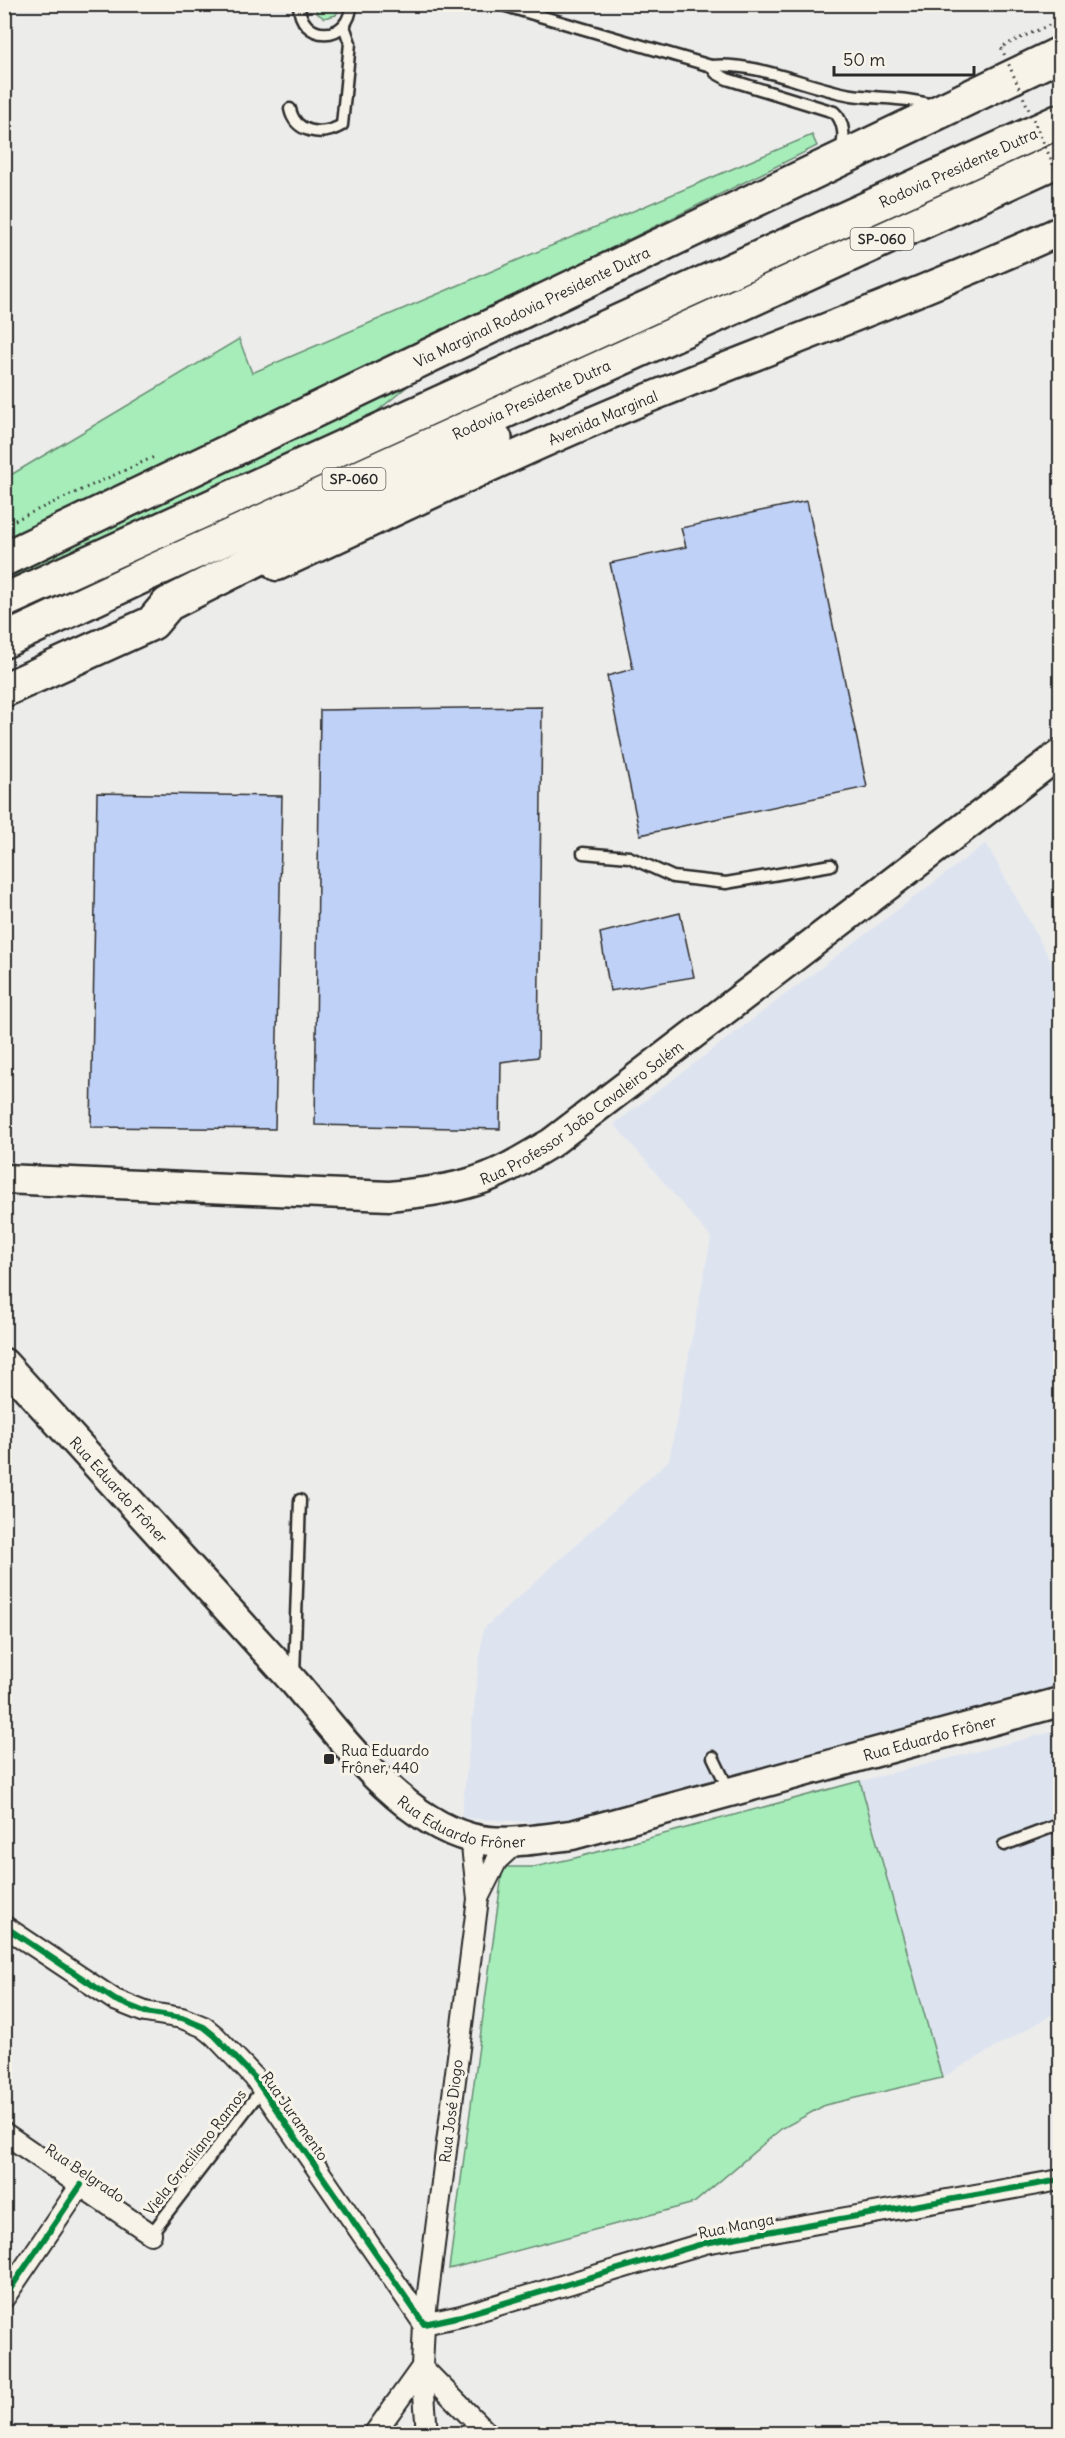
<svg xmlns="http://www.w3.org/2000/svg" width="1065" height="2438" font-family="Delius,sans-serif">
<rect width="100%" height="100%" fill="#ececeb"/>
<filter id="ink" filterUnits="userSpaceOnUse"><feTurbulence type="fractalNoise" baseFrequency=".0167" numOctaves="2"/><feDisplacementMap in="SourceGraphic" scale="12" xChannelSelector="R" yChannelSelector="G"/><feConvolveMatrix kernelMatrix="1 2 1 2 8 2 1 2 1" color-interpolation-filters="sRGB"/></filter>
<g filter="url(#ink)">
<!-- built -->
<g fill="#dee4ef">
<path d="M986,843L1060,977V1694L556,1824L461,1818L483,1629L669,1460L711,1238L614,1124Z"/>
<path d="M1060,1730V2013H1055L942,2078L860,1781Z"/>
</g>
<!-- green -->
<g fill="#a6edba" stroke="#688c72" stroke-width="1.5">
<path d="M315,5H340L336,15L324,18L317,13Z"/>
<path d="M812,135L817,146L519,294L364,422L5,588L4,479L239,339L252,373Z"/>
<path d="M860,1781L942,2078L825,2105L781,2129L694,2203L449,2269L503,1867H534L575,1858Z"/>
</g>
<!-- building -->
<g fill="#bfd1f7" stroke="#2b2b2b" stroke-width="1.5">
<path d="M807,501L867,787L640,835L607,676L633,669L610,563L686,547L681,528Z"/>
<path d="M542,707L538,1057L501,1062L500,1129L315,1125L320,710Z"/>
<path d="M97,793L282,796L275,1129L91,1127Z"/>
<path d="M680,913L694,977L610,991L600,933Z"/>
</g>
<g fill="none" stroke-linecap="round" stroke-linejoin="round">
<defs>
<g id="lane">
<path d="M299,4C299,43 351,43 351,4"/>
<path d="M499,4L711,66C755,61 808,88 852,95C880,99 908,97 935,106"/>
<path d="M711,66L716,73L727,79L834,112C844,121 846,139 840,151"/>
<path d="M290,109C295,133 322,137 342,125L350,43L344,26"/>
<path d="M583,853L629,857L673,877L726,883L831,865"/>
<path d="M294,1676L300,1500"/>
<path d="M713,1757L730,1792"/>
<path d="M1004,1845L1060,1824"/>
<path d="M151,2234L262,2089"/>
</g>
<g id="street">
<path d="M471,1838L478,1899L424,2324L422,2367L488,2434"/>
<path d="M479,1896L497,1860L518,1841"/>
<path d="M4,1926L115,2000L145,2012L182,2018L204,2027L215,2036L254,2077L424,2324"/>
<path d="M4,2133L151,2234"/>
<path d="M4,2298L81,2185"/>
<path d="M424,2324L461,2316L705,2243L1060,2180"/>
<path d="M422,2367L427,2434"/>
<path d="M374,2434L422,2367"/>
</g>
<g id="secondary">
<path id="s1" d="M277,566C405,507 531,445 661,393C795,339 929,290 1060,231"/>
<path id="s2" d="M4,1179L389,1196C418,1193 448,1190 476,1181C503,1173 528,1156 551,1143L1060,754"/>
<path id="s3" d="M4,1363L294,1682C340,1736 399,1819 471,1838C503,1846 539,1839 572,1835L1060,1702"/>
</g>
<g id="highway">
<path id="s4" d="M4,559L1060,54"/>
<path id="s5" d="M4,601L1060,121"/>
<path id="s6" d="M4,641L151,572L1060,159"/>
<path d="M4,690L152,623L168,604L495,439"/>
</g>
</defs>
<!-- lane casing -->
<use href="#lane" stroke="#2b2b2b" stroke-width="15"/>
<!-- street casing -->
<use href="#street" stroke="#2b2b2b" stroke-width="24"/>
<!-- secondary casing -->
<use href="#secondary" stroke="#2b2b2b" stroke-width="33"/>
<!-- highway casing -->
<use href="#highway" stroke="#2b2b2b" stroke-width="38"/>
<!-- path -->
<path stroke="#2b2b2b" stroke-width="3" stroke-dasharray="1.5 4.5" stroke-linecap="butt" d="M4,525L154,457"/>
<!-- lane -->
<use href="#lane" stroke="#f7f3e8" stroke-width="10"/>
<!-- street -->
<use href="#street" stroke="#f7f3e8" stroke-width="20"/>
<!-- secondary -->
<use href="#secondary" stroke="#f7f3e8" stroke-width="28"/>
<!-- highway -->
<use href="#highway" stroke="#f7f3e8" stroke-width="33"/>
<!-- path-bridge -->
<path stroke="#2b2b2b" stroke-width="3" stroke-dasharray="1.5 4.5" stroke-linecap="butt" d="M1060,20L1001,47L1060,180"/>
<defs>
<g id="cycleway">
<path d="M4,1926L115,2000L145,2012L182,2018L204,2027L215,2036L254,2077L424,2324L461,2316L705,2243L1060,2180"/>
<path d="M4,2298L81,2185"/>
</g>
</defs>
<!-- cycleway casing -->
<use href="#cycleway" stroke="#f7f3e8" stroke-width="10"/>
<!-- cycleway -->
<use href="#cycleway" stroke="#00873e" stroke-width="6"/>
</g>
</g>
<!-- markers -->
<rect fill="#2b2b2b" stroke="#f7f3e8" stroke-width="2" x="323" y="1753" width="12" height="12" rx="3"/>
<g text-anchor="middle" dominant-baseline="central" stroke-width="6" stroke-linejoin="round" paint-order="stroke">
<!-- shield labels -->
<g fill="#f7f3e8" stroke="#686764" stroke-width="1.5">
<rect x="850.5" y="228" width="63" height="22" rx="4.5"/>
<rect x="322.5" y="468" width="63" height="22" rx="4.5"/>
</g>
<g font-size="14" font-weight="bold" fill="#2b2b2b">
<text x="882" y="239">SP-060</text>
<text x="354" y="479">SP-060</text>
</g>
<!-- street labels -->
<g font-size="15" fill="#2b2b2b" stroke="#f7f3e8">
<text stroke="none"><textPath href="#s5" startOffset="1048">Rodovia Presidente Dutra</textPath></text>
<text stroke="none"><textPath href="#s4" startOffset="585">Via Marginal Rodovia Presidente Dutra</textPath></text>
<text stroke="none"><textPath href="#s6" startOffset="580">Rodovia Presidente Dutra</textPath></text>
<text stroke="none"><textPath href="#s1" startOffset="358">Avenida Marginal</textPath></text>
<text stroke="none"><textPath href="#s2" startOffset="600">Rua Professor João Cavaleiro Salém</textPath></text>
<text stroke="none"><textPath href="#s3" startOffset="171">Rua Eduardo Frôner</textPath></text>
<text stroke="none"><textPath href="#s3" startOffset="1143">Rua Eduardo Frôner</textPath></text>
<text stroke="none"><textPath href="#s3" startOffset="657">Rua Eduardo Frôner</textPath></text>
<text transform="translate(451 2111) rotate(-83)">Rua José Diogo</text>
<text transform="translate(295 2116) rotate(55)">Rua Juramento</text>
<text transform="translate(195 2152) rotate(-52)">Viela Graciliano Ramos</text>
<text transform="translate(85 2173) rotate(34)">Rua Belgrado</text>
<text transform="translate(736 2226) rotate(-11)">Rua Manga</text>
</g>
<!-- poi labels -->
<g font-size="15" fill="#2b2b2b" stroke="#f7f3e8" text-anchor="start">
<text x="341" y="1750">Rua Eduardo<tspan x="341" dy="17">Frôner, 440</tspan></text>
</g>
</g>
<!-- margin -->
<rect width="1065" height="2438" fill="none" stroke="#f7f3e8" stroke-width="24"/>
<rect x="12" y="12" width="1041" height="2414" fill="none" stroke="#2b2b2b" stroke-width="2" filter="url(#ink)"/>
<!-- scale -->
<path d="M834 66v9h140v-9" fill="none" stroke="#2b2b2b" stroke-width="3"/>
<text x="843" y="66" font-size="18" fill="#2b2b2b" stroke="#f7f3e8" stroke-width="4.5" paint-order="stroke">50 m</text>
</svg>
